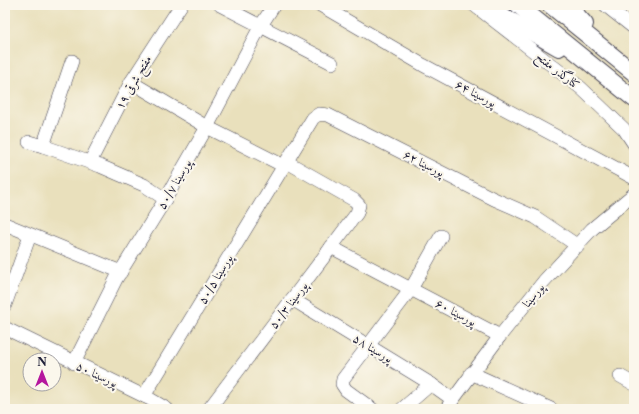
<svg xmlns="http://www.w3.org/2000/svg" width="639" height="414" font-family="'Libre Caslon Text',Amiri,serif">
<rect width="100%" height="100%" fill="#fbf7ec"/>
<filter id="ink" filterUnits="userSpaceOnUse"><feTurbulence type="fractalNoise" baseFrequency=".025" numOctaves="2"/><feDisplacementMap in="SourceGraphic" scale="8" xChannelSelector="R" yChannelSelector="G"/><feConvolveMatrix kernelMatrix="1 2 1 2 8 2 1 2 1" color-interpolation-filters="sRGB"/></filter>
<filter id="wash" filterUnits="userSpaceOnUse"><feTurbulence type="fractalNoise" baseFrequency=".012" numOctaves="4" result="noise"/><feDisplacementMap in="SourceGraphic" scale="16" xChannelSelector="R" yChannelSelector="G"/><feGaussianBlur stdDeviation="0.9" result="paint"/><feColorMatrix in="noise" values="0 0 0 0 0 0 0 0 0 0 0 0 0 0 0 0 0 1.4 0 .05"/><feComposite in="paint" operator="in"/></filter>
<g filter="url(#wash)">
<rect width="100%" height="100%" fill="#e9e0bc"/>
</g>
<g filter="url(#ink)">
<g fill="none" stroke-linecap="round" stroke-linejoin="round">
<defs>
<g id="minor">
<path d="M220,5L332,63"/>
<path d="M320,5L423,65L634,178"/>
<path d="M474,5L581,88L624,129L634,144"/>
<path d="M605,5L634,28"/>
<path d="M72,61L43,146L100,166L144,185L165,199"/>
<path d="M131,82L207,127L284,166"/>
<path d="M29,142L43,146"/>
<path d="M90,162L131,82L181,5"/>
<path d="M5,224L121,272"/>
<path d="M331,247L500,336"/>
<path d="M292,299L431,384L452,399"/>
<path d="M5,305L30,235"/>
<path d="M5,328L150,399L167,409"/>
<path d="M74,363L116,279L163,203L207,127L260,27L274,5"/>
<path d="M471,373L551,409"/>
<path d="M620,376L634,384"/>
<path d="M144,396L313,118L319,114L328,115L494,199L535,217L578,246"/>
<path d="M209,409L357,213L359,205L354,200L287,162"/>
<path d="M372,409L346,390L342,384L343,379L411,289L441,236"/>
<path d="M402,409L431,384"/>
<path d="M446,409L500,336L544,281L592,229L634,194"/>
</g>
<g id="major">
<path d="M484,5L559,48"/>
<path d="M518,5L634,99"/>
<path d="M550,5L634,73"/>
<path d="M568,5L585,24"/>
</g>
</defs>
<!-- minor casing -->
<use href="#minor" stroke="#403e4e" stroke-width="14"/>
<!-- major casing -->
<use href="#major" stroke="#403e4e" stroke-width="18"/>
<!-- minor -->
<use href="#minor" stroke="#fff" stroke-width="13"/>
<!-- major -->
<use href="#major" stroke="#fff" stroke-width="16"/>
</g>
</g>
<g text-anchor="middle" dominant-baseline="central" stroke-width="4" stroke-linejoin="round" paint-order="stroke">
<!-- street labels -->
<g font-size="12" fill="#22223b" stroke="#fbf7ec">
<text transform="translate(558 70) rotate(38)">کنارگذر مفتح</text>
<text transform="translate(133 82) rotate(-60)">مفتح شرقی ۱۹</text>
<text transform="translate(476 93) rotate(28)">پورسینا ۶۴</text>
<text transform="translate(424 163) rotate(27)">پورسینا ۶۲</text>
<text transform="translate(174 184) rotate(-60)">پورسینا ۵۰/۷</text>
<text transform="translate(215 279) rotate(-59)">پورسینا ۵۰/۵</text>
<text transform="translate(533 295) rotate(-51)">پورسینا</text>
<text transform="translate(288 305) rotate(-53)">پورسینا ۵۰/۳</text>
<text transform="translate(456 312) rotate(28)">پورسینا ۶۰</text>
<text transform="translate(373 348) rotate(31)">پورسینا ۵۸</text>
<text transform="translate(97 374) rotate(25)">پورسینا ۵۰</text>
</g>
</g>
<!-- margin -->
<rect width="639" height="414" fill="none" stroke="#fbf7ec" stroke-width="20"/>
<!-- north arrow -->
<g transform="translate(42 372)"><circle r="19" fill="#fbf7ec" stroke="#a4a2a5"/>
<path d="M0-3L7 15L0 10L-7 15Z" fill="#b5179e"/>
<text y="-6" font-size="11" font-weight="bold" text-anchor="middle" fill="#22223b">N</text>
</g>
</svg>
